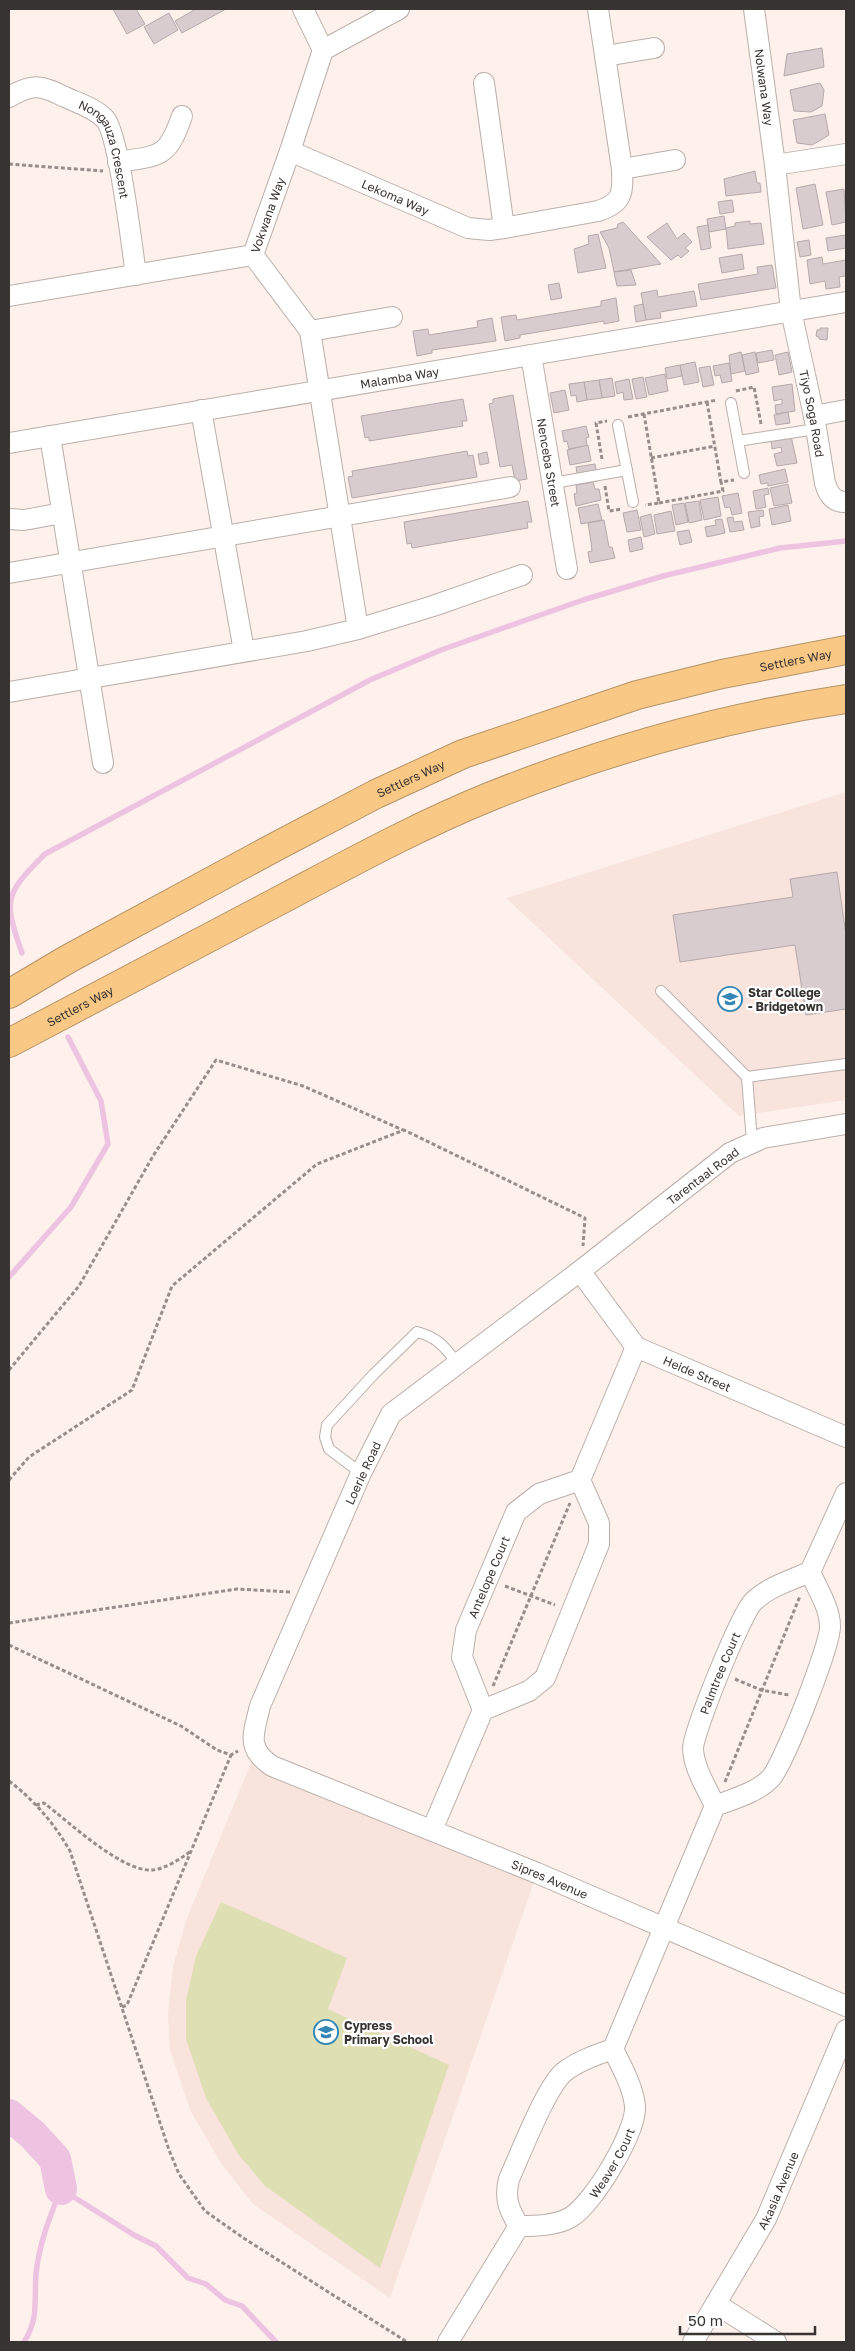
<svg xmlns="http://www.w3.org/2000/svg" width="855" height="2351" font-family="'Golos Text',sans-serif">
<rect width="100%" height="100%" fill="#fef1ec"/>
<!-- built -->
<g fill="#f8e3dd">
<path d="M846,792V1100L739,1116L506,898Z"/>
<path d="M256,1751L537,1873L390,2298L253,2204L221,2163L191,2112L170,2050L168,2013L173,1966L187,1918Z"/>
</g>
<!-- green -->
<path fill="#dfdfb4" d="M221,1902L347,1958L328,2009L449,2065L380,2268L265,2186L238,2154L206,2098L186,2039V2000L196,1956Z"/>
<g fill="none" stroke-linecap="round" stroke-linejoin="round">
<!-- stream -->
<g stroke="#eec3e2" stroke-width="5.5">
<path d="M22,953C3,899 5,894 45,854L370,680L441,650L583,600L663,576L780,548L846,541"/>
<path d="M9,1277L71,1207L108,1144L101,1101L68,1037"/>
<path d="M24,2342C39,2319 34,2300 36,2274C39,2244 50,2216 61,2189L134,2235L156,2246L188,2278L206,2284L225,2300L242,2306L276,2342"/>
</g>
<!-- river -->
<path stroke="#eec3e2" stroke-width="32" d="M9,2115L32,2134L55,2159L61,2189"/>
</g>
<!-- building -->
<g fill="#d9ccce" stroke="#b6a9ab">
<path d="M113,9H136L145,24L127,34Z"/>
<path d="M196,9H226L182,33L175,21Z"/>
<path d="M169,13L178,30L154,44L144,27Z"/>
<path d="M822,48L824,67L784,76L787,54Z"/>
<path d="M820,83L824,90L822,106L811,112L794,111L790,90Z"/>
<path d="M825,114L829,135L812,145L797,143L793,120Z"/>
<path d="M755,171L757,183H760L761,192L726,196L724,179Z"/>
<path d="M815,184L823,225L803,229L796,188Z"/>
<path d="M844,189L846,222L832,225L826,192Z"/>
<path d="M732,200L734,212L720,214L718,202Z"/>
<path d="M724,216L726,229L709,232L707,219Z"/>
<path d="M750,221V224L761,223L764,244L728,249L726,228L735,226V223Z"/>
<path d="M623,222L661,264L614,272L609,248L600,232L617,228L618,224Z"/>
<path d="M667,223L677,239L684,233L692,242L685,248L689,251L681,258L678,255L671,260L647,237Z"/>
<path d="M708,225L711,248L701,250L697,227Z"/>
<path d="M598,234L606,268L578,273L574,249L589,244L588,236Z"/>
<path d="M846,235V248L828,251L826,238Z"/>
<path d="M809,240L811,255L800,257L797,242Z"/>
<path d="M742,254L744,269L722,273L719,258Z"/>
<path d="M822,257L823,264L846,260V276L839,277L840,287L826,289L825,281L810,284L807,260Z"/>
<path d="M772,265L776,288L701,300L698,284L758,274L757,267Z"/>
<path d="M631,270L636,285L617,286L614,272Z"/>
<path d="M559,283L562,298L551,300L548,285Z"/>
<path d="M657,290L658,297L694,291L697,306L660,312L661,318L646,320L641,293Z"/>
<path d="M616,298L619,321L604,324V321L520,335V338L505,341L501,317L516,315L517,320L601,306V301Z"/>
<path d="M643,304L646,320L636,322L634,306Z"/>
<path d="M492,318L496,341L432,350V353L417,356L413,331L428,329L429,335L478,327L477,321Z"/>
<path d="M820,328H828L827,340L819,339V337L816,336L817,330H820Z"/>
<path d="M772,350L774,360L758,363L756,353Z"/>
<path d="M741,352L745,371L731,374L729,355Z"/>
<path d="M755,352L759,372L746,375L742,355Z"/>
<path d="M788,352L792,372L779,375L775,355Z"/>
<path d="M695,362L699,382L684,385L680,365Z"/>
<path d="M729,363L732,381L722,383L720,375L715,376L713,366Z"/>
<path d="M680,365L682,376L667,379L665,368Z"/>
<path d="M710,366L714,385L703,387L699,368Z"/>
<path d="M665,374L668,391L649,395L645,378Z"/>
<path d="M643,377L647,397L636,399L632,379Z"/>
<path d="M612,378L615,396L602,398L599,380Z"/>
<path d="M629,379L633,399L624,400L623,392L617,394L615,382Z"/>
<path d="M599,380L602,398L587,400L584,382Z"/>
<path d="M584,382L587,400L577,402L576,395L571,396L569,384Z"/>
<path d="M792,384L795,411L776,414L775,405L782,404V399L774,401L772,387Z"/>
<path d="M565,390L569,410L554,413L550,393Z"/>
<path d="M513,395L527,479L515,481L512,465L500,467L489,404L493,403V399Z"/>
<path d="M463,399L467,421H462L463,426L369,441V437L365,438L361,416Z"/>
<path d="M788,412L790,423L776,425L774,415Z"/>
<path d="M586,426L589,437L586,438L587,446L569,449L567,441L564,442L562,431Z"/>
<path d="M791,436L797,463L777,466L774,454L782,452L781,447L772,449L771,439Z"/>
<path d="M588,445L591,461L570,465L567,450Z"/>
<path d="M467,451L468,456L473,455L477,477L352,498L348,477L353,476L352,471Z"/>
<path d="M487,452L489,463L480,465L478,454Z"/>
<path d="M595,464L598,481L579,484L576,467Z"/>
<path d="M785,469L788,482L768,486V483L761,484L759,475Z"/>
<path d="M593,482L595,489H599L601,500L576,506L574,494L577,493L576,485Z"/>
<path d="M788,484L792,503L774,506L770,488Z"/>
<path d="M768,488L769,494L764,495L766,507L756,509L753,491Z"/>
<path d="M738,493L742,513L732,515L730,507L725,508L722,496Z"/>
<path d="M718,497L721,516L704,520L700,500Z"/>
<path d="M528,501L532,522H527L528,528L412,548L411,543L407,544L404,522Z"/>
<path d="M699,501L702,520L689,523L685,503Z"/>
<path d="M684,503L688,522L676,525L672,505Z"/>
<path d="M598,504L602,520L581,524L578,508Z"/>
<path d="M788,505L791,521L772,525L769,509Z"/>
<path d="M637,510L641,530L627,532L623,513Z"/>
<path d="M763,510L764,516L759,517L760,526L751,528L748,512Z"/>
<path d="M671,511L675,531L657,534L654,515Z"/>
<path d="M651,514L655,534L644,537L640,517Z"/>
<path d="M733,517L734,522L742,521L744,530L730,532L727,518Z"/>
<path d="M722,519L725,533L707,537L705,527L716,525L715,520Z"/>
<path d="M604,520L609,547H612L615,558L590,563L588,552L592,551L591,542L588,523Z"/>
<path d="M689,530L692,542L680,545L677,532Z"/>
<path d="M641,537L643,549L630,552L628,540Z"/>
<path d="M837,872L846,935V1009L806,1015L795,945L680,962L673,915L793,897L790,879Z"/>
</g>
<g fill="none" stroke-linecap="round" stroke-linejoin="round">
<defs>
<g id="service">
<path d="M731,403L744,473"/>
<path d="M618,425L633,502"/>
<path d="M738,441L816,429"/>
<path d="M553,483L627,470"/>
<path d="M661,991L747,1077L752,1142"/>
<path d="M747,1077L846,1064"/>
<path d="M361,1473L329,1449L325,1437L327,1425L374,1374L417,1332C437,1337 445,1347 457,1363"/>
</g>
<g id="minor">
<path d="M303,9L323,50"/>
<path id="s1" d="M754,9L775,165L791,311L814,416L825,483C828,494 834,503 846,502"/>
<path d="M605,56L654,48"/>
<path d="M484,83L504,228"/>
<path id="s2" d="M9,97C33,83 41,85 65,97C78,103 95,108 105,119C119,135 132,247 136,275"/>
<path id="s3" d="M290,151L468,228L489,230L504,228L598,211C623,203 623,193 622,169L598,9"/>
<path d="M118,162C160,155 167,159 182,116"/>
<path d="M775,165L846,154"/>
<path d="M622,169L675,160"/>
<path d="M253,255L310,331L392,317"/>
<path id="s4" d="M9,296L253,255L290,151L323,50L399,9"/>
<path id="s5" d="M531,355L567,569"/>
<path d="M201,410L244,651"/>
<path d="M814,416L846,410"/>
<path d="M50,436L103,763"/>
<path id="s6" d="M9,443L846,302"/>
<path d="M9,519L24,520L62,513"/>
<path d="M9,573L510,487"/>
<path d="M358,629L433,606L522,575"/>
<path d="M9,692L307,641L358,629L310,331"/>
<path id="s7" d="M846,1124L763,1138L730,1153L580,1271L391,1414L361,1473L260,1706C254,1733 245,1748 272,1766L537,1873L846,2006"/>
<path id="s8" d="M580,1271L636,1347L846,1437"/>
<path id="s9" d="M483,1710L462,1657L466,1630L516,1512L539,1494L580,1480"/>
<path id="s10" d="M715,1806C707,1788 694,1769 693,1749C693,1732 741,1614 753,1602C768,1587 791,1580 810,1572L846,1493"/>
<path d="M432,1830L483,1710L529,1691L545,1678L599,1544V1523L580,1480L636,1347"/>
<path d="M519,2226C509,2210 504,2199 509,2179C520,2155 546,2087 564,2072C578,2061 596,2055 613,2049L715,1806C733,1799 756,1793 770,1779C783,1766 831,1644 830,1626C830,1608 817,1588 810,1572"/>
<path id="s11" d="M519,2226C535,2226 556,2226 571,2217C593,2204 637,2131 635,2106C633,2086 621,2066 613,2049"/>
<path d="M716,2304L776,2342"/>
<path d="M448,2342L519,2226"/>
<path id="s12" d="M693,2342L766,2219L846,2030"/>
</g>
<g id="motorway">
<path id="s13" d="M9,994L68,959L275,847L376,794L463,754L637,695L722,674L846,650"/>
<path id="s14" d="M9,1043C102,994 195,945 288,896C354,861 420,825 489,797C603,751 725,717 846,699"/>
</g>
</defs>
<!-- service casing -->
<use href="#service" stroke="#bbafab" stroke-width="12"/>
<!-- minor casing -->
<use href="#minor" stroke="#bbafab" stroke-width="22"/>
<!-- motorway casing -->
<use href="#motorway" stroke="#b59468" stroke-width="30"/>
<!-- path -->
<g stroke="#978e8b" stroke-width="3" stroke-dasharray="4 2.5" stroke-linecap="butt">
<path d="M9,164L103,171"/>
<path d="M736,391L754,387L761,424"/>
<path d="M707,402L721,482L734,480"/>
<path d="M644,414L659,503L645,505"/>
<path d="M628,417L717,400"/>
<path d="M651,458L715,446"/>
<path d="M602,459L596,423L607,421"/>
<path d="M605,486L609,511L622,509"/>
<path d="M659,503L723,491L721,482"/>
<path d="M9,1370L79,1286L153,1156L216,1060L303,1086L403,1130"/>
<path d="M9,1480L29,1457L132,1390L172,1286L317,1164L404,1130L585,1218L583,1246"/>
<path d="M505,1586L555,1605"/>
<path d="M9,1623L237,1589L290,1592"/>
<path d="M9,1645L181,1726L217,1750L231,1755L238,1751"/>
<path d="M735,1679L761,1690L789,1695"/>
<path d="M493,1686L570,1503"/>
<path d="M9,1781C34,1800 54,1823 70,1851L169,2150L179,2174L205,2211L245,2239L407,2342"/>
<path d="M725,1782L800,1596"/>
<path d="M36,1805L44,1803C69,1822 123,1873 153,1870C167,1868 180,1859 191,1851"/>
<path d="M122,2007L127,2005L231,1755"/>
</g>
<!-- service -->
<use href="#service" stroke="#fff" stroke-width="10"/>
<!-- minor -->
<use href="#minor" stroke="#fff" stroke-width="20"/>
<!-- motorway -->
<use href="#motorway" stroke="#f9c885" stroke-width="28"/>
</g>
<!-- icons -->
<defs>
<symbol id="university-ring" viewBox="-11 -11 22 22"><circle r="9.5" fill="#fff" stroke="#3386b6" stroke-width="1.5"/><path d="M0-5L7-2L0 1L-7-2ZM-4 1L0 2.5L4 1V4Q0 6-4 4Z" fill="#3386b6"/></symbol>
<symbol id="school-ring" viewBox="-11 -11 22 22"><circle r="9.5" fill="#fff" stroke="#3386b6" stroke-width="1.5"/><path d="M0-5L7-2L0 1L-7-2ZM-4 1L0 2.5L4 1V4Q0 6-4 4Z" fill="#3386b6"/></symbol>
</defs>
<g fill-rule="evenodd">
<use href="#university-ring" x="716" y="985" width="28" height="28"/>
<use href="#school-ring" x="312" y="2018" width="28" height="28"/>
</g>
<g text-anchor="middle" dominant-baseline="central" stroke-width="4.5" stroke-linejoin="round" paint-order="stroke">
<!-- street labels -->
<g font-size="12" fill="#383432" stroke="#fff">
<text stroke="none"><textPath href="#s1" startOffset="79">Nolwana Way</textPath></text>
<text stroke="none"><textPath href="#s2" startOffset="132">Nongauza Crescent</textPath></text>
<text stroke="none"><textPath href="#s3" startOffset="115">Lekoma Way</textPath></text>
<text stroke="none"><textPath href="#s4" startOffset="290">Vokwana Way</textPath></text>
<text stroke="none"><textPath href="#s6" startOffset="396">Malamba Way</textPath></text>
<text stroke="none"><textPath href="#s1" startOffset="409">Tiyo Soga Road</textPath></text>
<text stroke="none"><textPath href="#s5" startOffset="109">Nenceba Street</textPath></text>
<text stroke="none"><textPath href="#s13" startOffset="860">Settlers Way</textPath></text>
<text stroke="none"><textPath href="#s13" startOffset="456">Settlers Way</textPath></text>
<text stroke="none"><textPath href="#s14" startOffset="80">Settlers Way</textPath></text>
<text transform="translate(703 1176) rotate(-37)">Tarentaal Road</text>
<text stroke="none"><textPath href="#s8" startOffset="161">Heide Street</textPath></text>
<text transform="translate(363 1473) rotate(-65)">Loerie Road</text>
<text stroke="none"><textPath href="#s9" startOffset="142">Antelope Court</textPath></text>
<text stroke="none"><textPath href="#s10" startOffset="142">Palmtree Court</textPath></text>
<text stroke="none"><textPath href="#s7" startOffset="1236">Sipres Avenue</textPath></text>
<text stroke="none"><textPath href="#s11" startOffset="122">Weaver Court</textPath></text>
<text stroke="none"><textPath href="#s12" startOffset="174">Akasia Avenue</textPath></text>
</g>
<!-- poi labels -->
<g font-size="12" font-weight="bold" fill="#383432" stroke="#fff" text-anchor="start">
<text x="748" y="992">Star College<tspan x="748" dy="14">- Bridgetown</tspan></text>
<text x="344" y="2025">Cypress<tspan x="344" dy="14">Primary School</tspan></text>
</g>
</g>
<!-- border -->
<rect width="855" height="2351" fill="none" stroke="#383432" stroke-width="20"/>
<!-- scale -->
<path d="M680 2326v8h135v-8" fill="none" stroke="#383432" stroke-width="2.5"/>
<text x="688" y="2326" font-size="15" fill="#383432" stroke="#ffffff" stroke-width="4" paint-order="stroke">50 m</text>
</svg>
